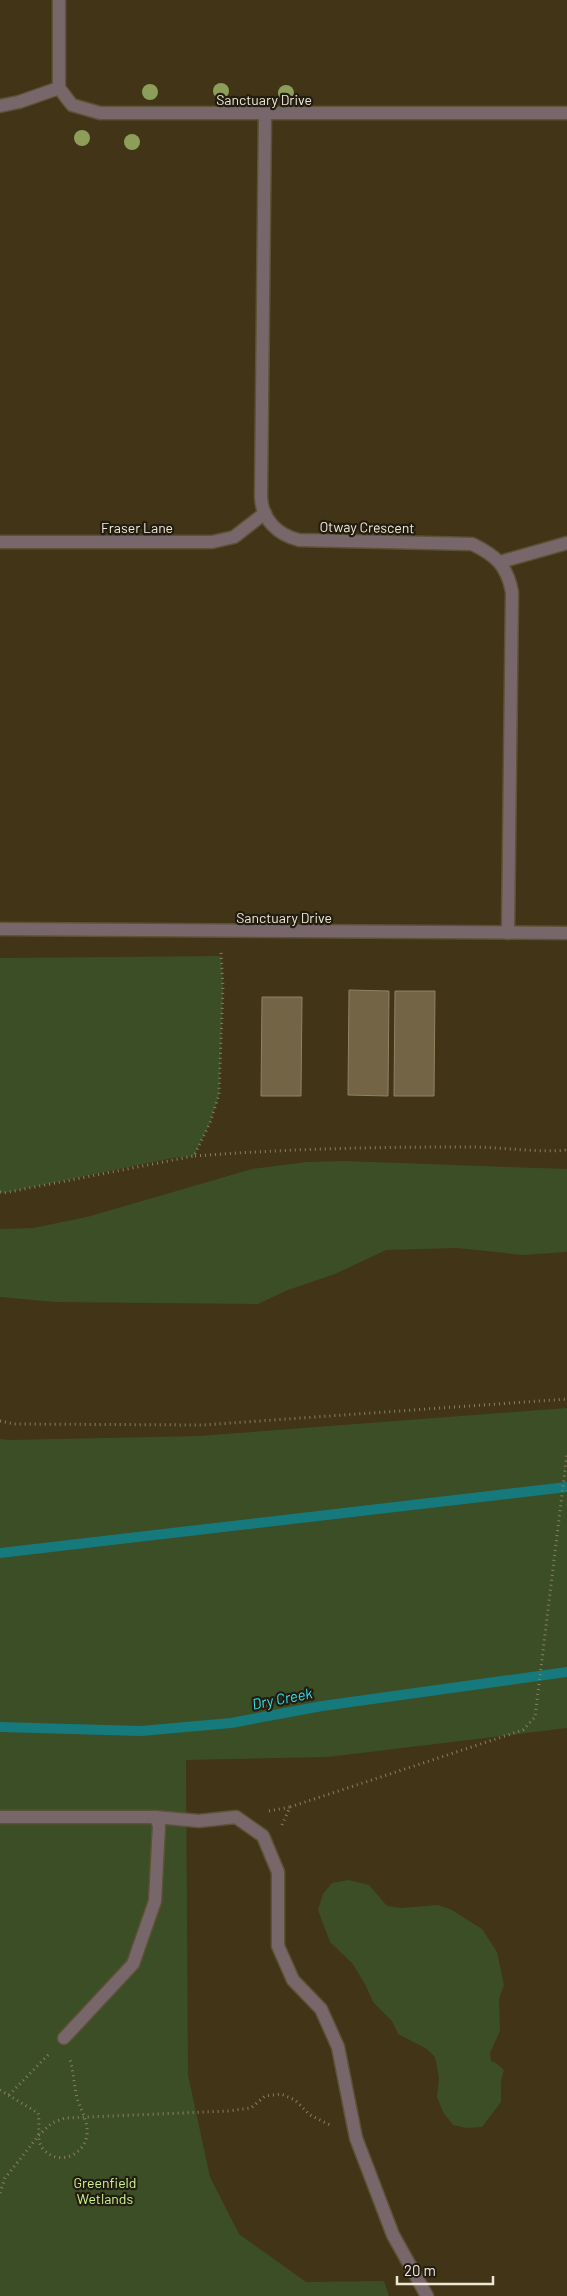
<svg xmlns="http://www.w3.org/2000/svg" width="567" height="2296" font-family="Barlow,sans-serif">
<rect width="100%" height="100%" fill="#413417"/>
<!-- green -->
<g fill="#3c4e25">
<path d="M221,956L223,987L219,1095L210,1123L194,1156L172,1158L4,1193L0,1192V958Z"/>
<path d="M344,1161L567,1169V1252L523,1255L457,1248L386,1250L335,1274L288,1290L258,1304L54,1302L0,1297V1229L33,1228L87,1217L252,1169L306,1162Z"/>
<path d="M567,1408V1728L328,1757L186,1760L188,2075L210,2177L239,2234L306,2282L384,2281L389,2296H0V1439L9,1440L199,1436Z"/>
<path d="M349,1880L369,1885L387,1906L401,1908L438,1905L452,1910L482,1929L497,1952L504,1985L499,1999L500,2031L490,2053L491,2061L496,2063L504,2070L501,2081V2102L482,2127L466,2128L453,2125L443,2112L437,2097L439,2078L435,2057L427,2049L398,2034L392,2021L373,2002L366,1986L353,1964L330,1942L318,1910L323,1894L332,1883Z"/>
</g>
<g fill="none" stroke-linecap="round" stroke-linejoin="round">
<!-- stream -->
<g stroke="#16797c" stroke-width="10">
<path d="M0,1553L567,1487"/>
<path d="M0,1727L141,1731L231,1723L322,1706L567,1672"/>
</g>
</g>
<!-- building -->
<g fill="#726445" stroke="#918262">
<path d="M349,990L389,991L388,1096L348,1095Z"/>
<path d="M395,991H435L434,1096H394Z"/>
<path d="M262,997H302L301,1096H261Z"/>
</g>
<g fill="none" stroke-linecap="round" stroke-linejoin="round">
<defs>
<g id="minor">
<path d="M59,0V88L72,105L100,113H567"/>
<path d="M0,106L19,102L59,88"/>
<path d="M265,114L261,497C262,520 278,535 299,540L472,544C495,555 507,565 512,592L508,933"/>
<path d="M0,542H212L234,537L265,513"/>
<path d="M500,562L567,543"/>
<path d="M0,929L567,933"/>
<path d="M0,1817H155L199,1821L236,1817L263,1836L278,1872V1946L293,1980L321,2009L338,2047L356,2138L393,2235L427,2296"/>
<path d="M64,2038L133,1964L155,1901L159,1825L155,1817"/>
</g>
</defs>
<!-- minor casing -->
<use href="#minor" stroke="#5d5136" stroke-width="15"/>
<!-- path -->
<g stroke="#897f66" stroke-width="3" stroke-dasharray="1 4" stroke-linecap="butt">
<path d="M195,1156C283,1149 372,1147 461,1147C496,1146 532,1153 567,1150"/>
<path d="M0,1192L4,1193L194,1156L210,1123L219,1095L223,987L221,952"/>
<path d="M0,1421L14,1424L203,1425L567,1399"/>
<path d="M269,1811L290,1807"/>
<path d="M282,1825L290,1807L523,1730L535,1717L567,1453"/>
<path d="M0,2090L38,2113C41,2123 35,2142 44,2150C59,2166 85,2155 87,2134C88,2121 82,2113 78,2101C74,2088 74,2073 70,2060"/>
<path d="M9,2095L49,2054"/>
<path d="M0,2193L5,2178L39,2135L52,2123L65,2118L228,2111L251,2108L265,2096L281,2094L295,2100L310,2115L330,2125"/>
</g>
<!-- minor -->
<use href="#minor" stroke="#78676a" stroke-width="12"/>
</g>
<!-- trees -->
<g fill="#8c9e5a">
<circle cx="221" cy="91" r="8"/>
<circle cx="150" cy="92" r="8"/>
<circle cx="286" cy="93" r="8"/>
<circle cx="82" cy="138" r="8"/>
<circle cx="132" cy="142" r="8"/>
</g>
<g text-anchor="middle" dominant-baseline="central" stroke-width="4.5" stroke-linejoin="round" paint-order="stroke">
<!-- street labels -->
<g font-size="14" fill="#efe7d6" stroke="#231c10">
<text x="264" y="99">Sanctuary Drive</text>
<text x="137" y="527">Fraser Lane</text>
<text transform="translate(367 527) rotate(1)">Otway Crescent</text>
<text x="284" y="917">Sanctuary Drive</text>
</g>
<!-- park labels -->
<g font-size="14" fill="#c9f591" stroke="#231c10">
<text x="105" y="2182">Greenfield<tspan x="105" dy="16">Wetlands</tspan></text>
</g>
<!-- water labels -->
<g font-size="15" font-style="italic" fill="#2ce2e8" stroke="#231c10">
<text transform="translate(282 1698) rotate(-11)">Dry Creek</text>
</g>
</g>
<!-- scale -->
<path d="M397 2276v8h96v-8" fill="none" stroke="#efe7d6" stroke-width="2.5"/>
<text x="404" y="2276" font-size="15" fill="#efe7d6" stroke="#231c10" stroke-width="4" paint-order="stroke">20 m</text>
</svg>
